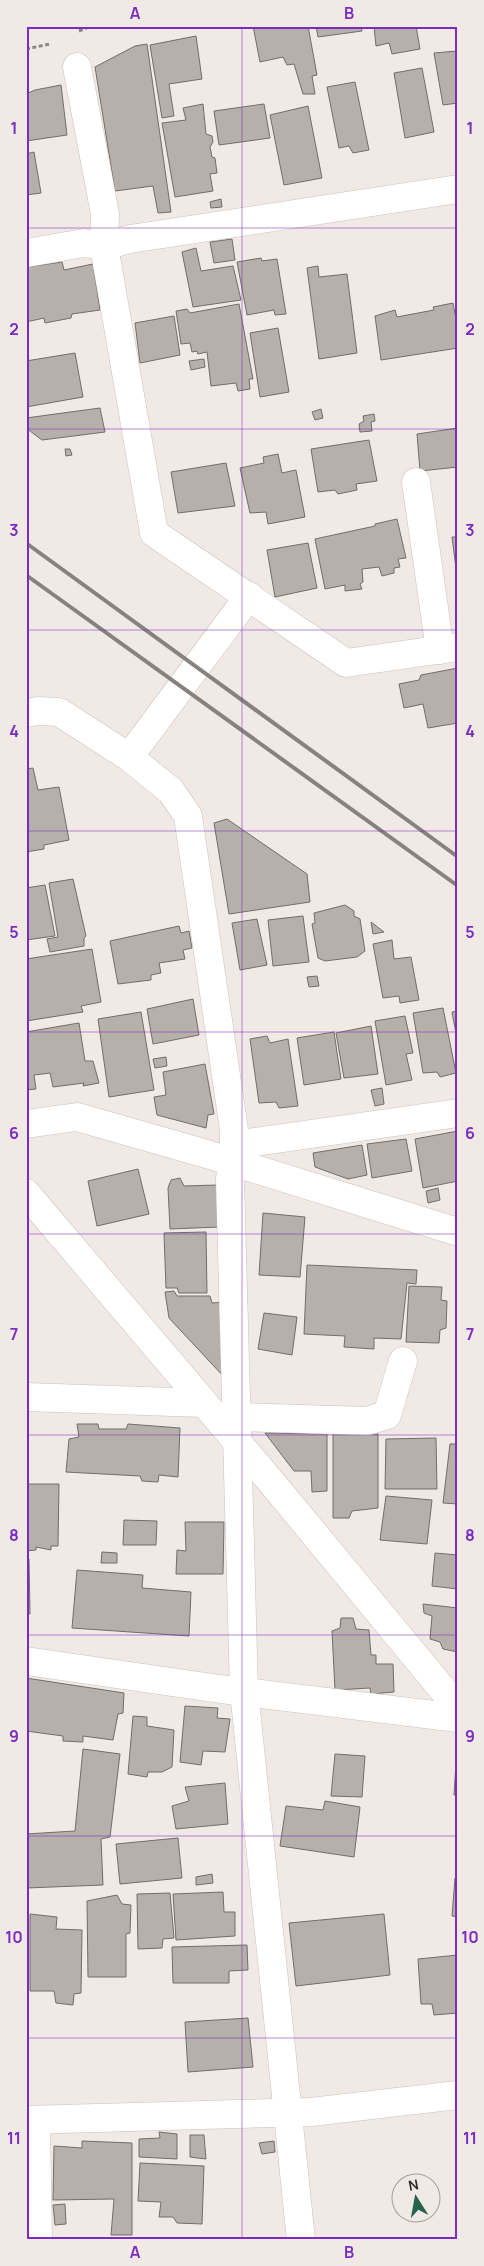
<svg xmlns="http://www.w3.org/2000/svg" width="484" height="2266" font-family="Manrope,sans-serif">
<rect width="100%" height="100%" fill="#f1e9e5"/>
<!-- building -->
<g fill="#b5b0aa" stroke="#726d68">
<path d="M253,26H308L317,75L312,76L315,94H303L294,64L287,65L283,57L260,62Z"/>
<path d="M316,26H361L362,31L318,37Z"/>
<path d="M374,26H416L420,49L392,54L389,43L376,46Z"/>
<path d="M196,36L202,79L169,84L174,116L162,118L150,45Z"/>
<path d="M147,44L171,212L158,213L153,186L115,191L95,67L135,46Z"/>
<path d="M457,45L458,103L443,105L434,53L457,51Z"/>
<path d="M422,68L434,132L405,138L394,73Z"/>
<path d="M355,82L369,150L353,153L349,146L339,148L327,87Z"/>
<path d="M61,85L67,135L26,141V94L35,90Z"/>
<path d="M203,104L206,134L212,136L213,142L210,147L212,157L215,158L217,173L210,174L213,191L175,197L162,123L186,120L183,108Z"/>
<path d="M264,104L270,138L219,145L214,111Z"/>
<path d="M308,106L322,178L284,185L270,115Z"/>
<path d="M34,152L41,193L26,195V154Z"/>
<path d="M221,199L222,207L211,208L210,202Z"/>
<path d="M232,239L235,260L214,263L210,242Z"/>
<path d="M196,248L201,271L233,266L241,300L193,307L182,252Z"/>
<path d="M261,258L262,261L277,259L286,314L275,315L274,310L247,315L237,262Z"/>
<path d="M62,262L64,270L93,264L100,310L72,314L71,318L45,323L44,318L26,322V267Z"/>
<path d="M318,266L319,277L347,274L357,353L319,359L307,268Z"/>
<path d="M453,303L458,330V348L381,360L375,316L395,310L397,317L434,310L433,307Z"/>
<path d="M239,304L253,379H249L250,389L238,391L236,383L211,386L207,352L198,354L197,351L192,352L190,343L181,344L176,311L187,309L190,313Z"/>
<path d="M174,316L180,355L140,363L135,323Z"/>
<path d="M278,328L289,392L260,397L250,333Z"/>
<path d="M75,353L83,397L26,407V361Z"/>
<path d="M204,359L205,367L191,370L189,361Z"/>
<path d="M100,408L105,432L42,440L26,428V418Z"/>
<path d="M321,409L323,418L315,420L312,412Z"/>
<path d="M374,414L375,421L371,422L372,431L360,432L359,424L364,421L363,416Z"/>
<path d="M458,428V467L420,471L417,434Z"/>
<path d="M369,440L377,481L356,484L357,490L338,494L335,490L318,492L311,449Z"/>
<path d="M65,449H70L72,455L66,456Z"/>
<path d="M278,454L282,473L296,470L305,517L268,524L266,512L250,513L240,468L264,463L263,457Z"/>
<path d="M226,463L235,506L178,513L171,472Z"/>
<path d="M397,519L406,558L398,559L400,567L394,568V573L382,576L379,567L362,569L363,582L360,584L362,589L345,591V585L325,589L315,539L375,526V524Z"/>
<path d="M452,537H458L457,576Z"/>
<path d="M308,543L317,588L275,597L267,550Z"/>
<path d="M458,668V723L428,728L423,704L404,708L399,684L419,680L421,675Z"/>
<path d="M33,768L38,790L59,787L69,840L44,845V849L26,852V769Z"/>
<path d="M227,819L307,874L310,902L229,914L214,823Z"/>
<path d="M73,879L86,936L84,938V946L50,952L47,939L58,937L49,883Z"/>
<path d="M45,885L55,936L26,940V888Z"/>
<path d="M345,905L354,911V916L360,919L365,951L357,957L325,961L318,958L312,924L315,923L314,913Z"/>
<path d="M303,916L309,962L273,966L268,920Z"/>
<path d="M257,919L267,965L240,970L232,923Z"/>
<path d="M371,922L384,932L373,934Z"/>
<path d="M179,926L181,933L189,931L192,948L183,950L185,959L159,963L161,973L151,975V980L118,984L110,941Z"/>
<path d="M392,940L394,959L411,957L419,1000L400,1003L399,996L383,998L373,944Z"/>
<path d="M92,949L101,1002L81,1006L83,1012L26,1021V959Z"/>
<path d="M317,976L319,986L309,987L307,977Z"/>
<path d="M193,999L199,1035L153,1044L147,1009Z"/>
<path d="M443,1008L456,1073L440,1077L437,1072L423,1073L413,1013Z"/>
<path d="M458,1011V1044L452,1012Z"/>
<path d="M141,1012L154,1090L109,1097L98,1019Z"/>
<path d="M405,1016L413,1053L406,1054L412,1080L386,1085L375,1021Z"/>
<path d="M79,1023L85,1061H93L99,1083L83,1086L84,1083L53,1087L50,1073L34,1075L36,1089L26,1090V1032Z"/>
<path d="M371,1026L378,1074L344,1078L336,1033Z"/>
<path d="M334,1032L341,1079L304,1085L297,1038Z"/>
<path d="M267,1036L270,1043L288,1039L298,1106L279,1108L276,1102L259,1103L250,1039Z"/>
<path d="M166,1057L167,1066L155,1068L153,1059Z"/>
<path d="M205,1064L214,1114L208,1115L206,1128L157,1115L154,1097L166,1095L163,1072Z"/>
<path d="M382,1088L384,1104L375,1106L371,1090Z"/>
<path d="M458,1131V1181L423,1188L415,1139Z"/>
<path d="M406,1139L412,1171L372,1178L367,1144Z"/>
<path d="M362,1145L367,1175L348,1179L315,1167L313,1153Z"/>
<path d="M138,1169L149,1214L97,1226L88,1181Z"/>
<path d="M180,1178L184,1186L217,1185L220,1227L170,1229L168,1188L171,1180Z"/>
<path d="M438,1188L440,1200L428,1203L426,1191Z"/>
<path d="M263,1213L305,1217L300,1277L259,1275Z"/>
<path d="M206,1232L207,1293H179L177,1288H166L164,1233Z"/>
<path d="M307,1265L417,1270L416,1284L407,1283L401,1339L374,1338V1349L344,1347L345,1336L304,1334Z"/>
<path d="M409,1286L442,1287L441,1300L447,1301L446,1328L440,1330L439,1343L406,1342Z"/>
<path d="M174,1291L177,1296H210L212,1303L225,1302V1378L169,1318L165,1292Z"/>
<path d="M264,1313L297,1317L292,1355L258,1349Z"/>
<path d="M77,1424H98L99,1429H126L128,1424L180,1428L178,1477L159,1475L158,1482L142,1481L140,1476L66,1472L69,1439L79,1437Z"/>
<path d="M265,1433L327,1434V1491L312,1492L311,1471H294Z"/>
<path d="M333,1434H378V1508L352,1511L349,1518H333Z"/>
<path d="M436,1438L437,1489H385L386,1439Z"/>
<path d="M450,1444H458V1504L443,1503Z"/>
<path d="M26,1484H59L58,1546H51V1550L36,1547V1550L26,1551Z"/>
<path d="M386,1496L432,1500L427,1544L380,1540Z"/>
<path d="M124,1520L157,1521L156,1545H123Z"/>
<path d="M185,1522H224L223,1574H176L177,1550L186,1551Z"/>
<path d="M102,1552L117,1553V1563H101Z"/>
<path d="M435,1553L458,1555V1589L432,1586Z"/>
<path d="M26,1559H29L30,1614H26Z"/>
<path d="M77,1570L143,1575L142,1588L191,1592L189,1636L72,1628Z"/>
<path d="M423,1604L458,1608V1652L443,1649L440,1642L430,1639L432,1616L424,1613Z"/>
<path d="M341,1618H353L356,1629L369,1630L371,1655H376V1664H393L394,1692L371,1694L370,1688L335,1690L332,1631L340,1628Z"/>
<path d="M26,1678L124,1693L123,1713L118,1714L113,1740L83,1736V1742L63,1741V1736L26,1731Z"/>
<path d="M185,1706L218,1708L217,1718L230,1719L225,1752L203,1751L201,1765L180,1762Z"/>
<path d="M133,1716L147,1717V1726L174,1730L172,1767L162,1772H148L147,1777L128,1774Z"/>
<path d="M457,1747L458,1748V1795H454Z"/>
<path d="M83,1749L120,1754L110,1837L101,1839L103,1885L26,1888V1834L75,1831Z"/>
<path d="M335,1754L365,1756L362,1797L331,1796Z"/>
<path d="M225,1783L228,1824L176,1829L172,1806L189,1801L185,1787Z"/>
<rect x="456" y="1799" width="2" height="42"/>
<path d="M325,1801L360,1807L354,1857L280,1846L286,1806L323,1810Z"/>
<path d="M178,1838L182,1878L120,1884L116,1844Z"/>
<path d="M212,1874L213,1883L196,1885V1877Z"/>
<path d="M455,1878H458V1917L452,1916Z"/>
<path d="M223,1892L224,1912H235V1936L176,1940L173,1894Z"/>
<path d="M170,1893L174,1938L163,1939L162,1948L138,1949L137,1894Z"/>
<path d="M117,1895L122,1904L131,1905L130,1933L126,1934V1977H88L87,1901Z"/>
<path d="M30,1914L57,1917L56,1929L82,1930L81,1993L74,1994L73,2005L56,2003L54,1991H30Z"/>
<path d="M384,1914L390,1975L296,1986L289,1923Z"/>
<path d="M247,1945L248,1970L229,1971V1983H173L172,1947Z"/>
<path d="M458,1955V2013L434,2015L432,2004H421L418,1959Z"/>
<path d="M248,2018L253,2067L188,2072L185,2022Z"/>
<path d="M159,2132L177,2134V2159L139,2157V2139L160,2138Z"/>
<path d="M190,2135H204L206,2159L190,2157Z"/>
<path d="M82,2141L132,2143V2235H111L114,2199L53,2200L54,2146L82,2148Z"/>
<path d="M274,2141L275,2152L262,2154L259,2143Z"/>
<path d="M140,2163L204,2166L202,2224L177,2223L173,2217H159L161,2202L138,2201Z"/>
<path d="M65,2204L66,2224L55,2225L53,2205Z"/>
</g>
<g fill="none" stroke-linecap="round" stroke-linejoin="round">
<defs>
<g id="minor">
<path d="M77,67L105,214L104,246L154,533L346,663L458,647"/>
<path d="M26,253L84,243L104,246L130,239L458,189"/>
<path d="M416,482L440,650"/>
<path d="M26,713L38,711L59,712L129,757L171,791L188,816L234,1130V1145L230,1179L244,1691L301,2240"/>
<path d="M129,757L249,596"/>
<path d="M26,1124L77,1117L210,1155L458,1232"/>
<path d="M234,1145L458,1113"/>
<path d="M26,1193L278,1490L458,1708"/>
<path d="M26,1397L203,1403"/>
<path d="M236,1417L367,1421L387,1415L403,1361"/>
<path d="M26,1661L220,1689L458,1718"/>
<path d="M26,2120L311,2112L458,2095"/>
<path d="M36,2120L38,2240"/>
</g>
</defs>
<!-- minor casing -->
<use href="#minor" stroke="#c9c2bd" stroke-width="29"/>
<!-- path -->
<g stroke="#8c8784" stroke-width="3" stroke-dasharray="4 2.5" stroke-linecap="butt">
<path d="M79,31L91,26"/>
<path d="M26,49L50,44"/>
</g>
<!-- minor -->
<use href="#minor" stroke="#fff" stroke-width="28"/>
<!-- rail -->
<g stroke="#87817f" stroke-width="4">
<path d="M26,543L458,857"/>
<path d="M26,575L458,886"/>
</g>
</g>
<!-- grid -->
<path fill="none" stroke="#7b2cbf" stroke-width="1" stroke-opacity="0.55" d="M242,26V2240M26,228H458M26,429H458M26,630H458M26,831H458M26,1032H458M26,1234H458M26,1435H458M26,1635H458M26,1836H458M26,2038H458"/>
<!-- border -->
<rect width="484" height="2266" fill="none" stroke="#f1e9e5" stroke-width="55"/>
<!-- north arrow -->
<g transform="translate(416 2198) rotate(349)"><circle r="24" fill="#f1e9e5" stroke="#a49e9b"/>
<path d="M0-4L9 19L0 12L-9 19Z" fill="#25634f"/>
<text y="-8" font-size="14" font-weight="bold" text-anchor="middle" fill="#312e2d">N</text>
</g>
<rect x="28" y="28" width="428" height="2210" fill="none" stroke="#7b2cbf" stroke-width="2"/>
<g font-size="16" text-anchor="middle" font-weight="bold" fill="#7b2cbf">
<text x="135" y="19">A</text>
<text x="349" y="19">B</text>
<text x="14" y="134">1</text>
<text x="470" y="134">1</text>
<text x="14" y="335">2</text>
<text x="470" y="335">2</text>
<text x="14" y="536">3</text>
<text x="470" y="536">3</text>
<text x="14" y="737">4</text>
<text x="470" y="737">4</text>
<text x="14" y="938">5</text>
<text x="470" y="938">5</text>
<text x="14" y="1139">6</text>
<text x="470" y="1139">6</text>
<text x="14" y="1340">7</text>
<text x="470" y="1340">7</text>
<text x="14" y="1541">8</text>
<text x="470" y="1541">8</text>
<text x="14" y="1742">9</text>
<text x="470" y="1742">9</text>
<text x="14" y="1943">10</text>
<text x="470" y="1943">10</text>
<text x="14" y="2144">11</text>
<text x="470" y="2144">11</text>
<text x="135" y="2258">A</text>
<text x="349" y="2258">B</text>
</g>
</svg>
